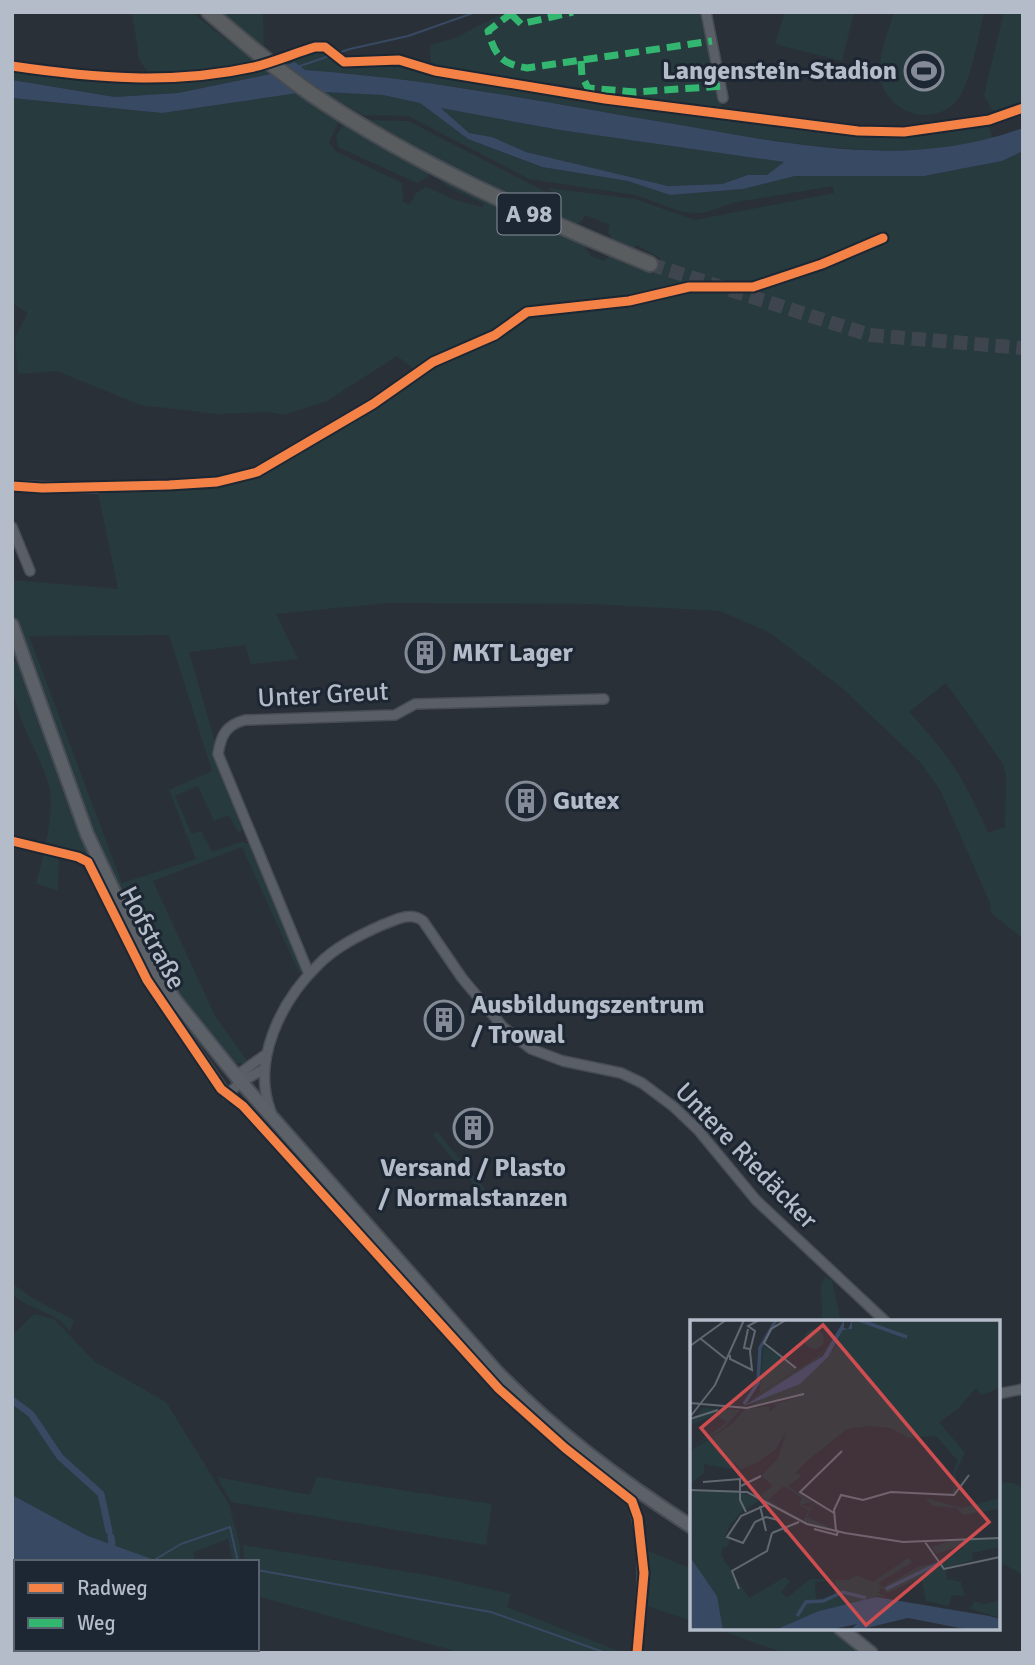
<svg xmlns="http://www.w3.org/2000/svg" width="1035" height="1665" font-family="Signika,sans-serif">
<rect width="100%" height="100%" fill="#2a3038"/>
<!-- green -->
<g fill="#273a3e" fill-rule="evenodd">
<path d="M132,12H191L257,63L197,74L151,77L139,59Z"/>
<path d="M215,12H263L264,50Z"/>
<path d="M505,12H700L722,108L431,67L430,45L455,38Z"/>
<path d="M785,12H854L842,61L775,44Z"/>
<path d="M894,12H984C978,36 972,81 957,100C934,128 889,114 881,81C876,59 888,33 894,12Z"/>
<path d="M1004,12H1023V101L993,111L984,95Z"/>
<path d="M323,50L338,63L382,62L396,69L394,63L442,75L694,114L859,134L905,135L988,124L993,139C887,164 783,142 677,125C554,104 430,78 304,70L295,63L286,65L281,61Z"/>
<path d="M261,66L271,74L178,93L115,97L12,80V70C94,84 180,87 261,66Z"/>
<path d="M324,92L383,94L420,103L468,139L519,159L542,167L628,181L670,195L743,189L795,176H924L1002,161L1023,151V939L990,912L991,905L941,792L920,762L842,688L770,633L720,611L591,604L387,603L276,614L298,659L251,664L245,645L189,652L215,742L214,749L242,830L238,832L229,815L214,821L198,786L175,796L192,834L201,831L212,852L240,842L248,843L304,971L299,973L242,847L153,881L215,1016L248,1062L241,1064L232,1062L192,1014L154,960L113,886L17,627L12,612V580L118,589L97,488L217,482L256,472L419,373L397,356L327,401L284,415L268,412L217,414L140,405L57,371L18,374L15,337L28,313L12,303V98L162,113L298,93L339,121L329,142L335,151L402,183L403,202L410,204L416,193L426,187L455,200L482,207L484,204L447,186L438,178L440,175L580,239L591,256L604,261L612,253L654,274L661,259L637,245L634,248L613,239L608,233L610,225L585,215L580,223L570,224L476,182L369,120L408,121L552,195L554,192L547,188L635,199L695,220L834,193L833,186L732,203L704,213L682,212L635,195L529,179L408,116L363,115ZM169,635L212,771L169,790L196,859L122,883L29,636ZM946,683L1003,764L1006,775L1005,827L988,833C966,782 948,753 909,712Z"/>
<path d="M440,107L560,130L785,162L767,175H748L722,184L668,186L526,152L492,137L469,133Z"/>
<path d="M344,124L429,171L428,177L417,183L338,147L336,136Z"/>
<path d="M17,652L93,859L89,861L45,846C49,830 53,802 49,786C36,740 0,701 17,652Z"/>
<path d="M44,852L59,856L58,890L36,884Z"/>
<path d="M437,1132L497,1203L494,1208L433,1135Z"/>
<path d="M825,1277L832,1280L841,1322H822L821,1284Z"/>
<path d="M12,1283L32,1298L74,1320L70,1331C52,1309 34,1313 12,1294Z"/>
<path d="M34,1314L54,1319L94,1361L166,1402L229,1504L240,1546L241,1562H233L228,1539L193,1552L196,1562H171L170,1559L168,1562H28L12,1552V1336Z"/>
<path d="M217,1477L310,1495L317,1477L492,1504L486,1545L231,1502Z"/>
<path d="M998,1482L1014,1483L1023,1489V1575L998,1561Z"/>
<path d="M243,1545L438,1577L511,1594L507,1607L624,1653H462L260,1597L257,1595V1562H244Z"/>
<path d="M644,1549L692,1569V1621L644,1605Z"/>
<path d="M713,1628H833L864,1653H784Z"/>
</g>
<!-- water -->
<g fill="#384963" fill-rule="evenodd">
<path d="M295,62L305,70C424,78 543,102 662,122C782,142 904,172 1023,128V151L1002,161L924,176H795L743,189L670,195L628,181L542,167L468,139L420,103L383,95L324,92L286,65ZM441,108L560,130L784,162L767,175H748L722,184L668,186L526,152L492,137L469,133Z"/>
<path d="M271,74L298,93L162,113L12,98V80L115,97L178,93Z"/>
<path d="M12,1495L88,1536L160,1562H16V1649H244L248,1653H12Z"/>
</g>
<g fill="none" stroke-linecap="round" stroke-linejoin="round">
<!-- stream -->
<g stroke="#384963" stroke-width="2">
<path d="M300,66L350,49L408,36L476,12"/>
<path d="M156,1559L181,1544L230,1527L238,1562"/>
<path d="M257,1570L491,1612L606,1653"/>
</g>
<!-- canal -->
<g stroke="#384963" stroke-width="7">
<path d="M12,1400L31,1414L60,1457L101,1494L109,1531"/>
<path d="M111,1537L112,1544"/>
</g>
<!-- highway-tunnel -->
<path stroke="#3f454e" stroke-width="14" stroke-dasharray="14 7" stroke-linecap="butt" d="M650,264L870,335L1023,348"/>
<defs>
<g id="minor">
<path d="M706,12L723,98"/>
<path d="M12,486L97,488"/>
<path d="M12,527L30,571"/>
<path d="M12,841L78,857L88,862L147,980L227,1095L241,1082L264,1069"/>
<path d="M309,974L218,754C221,735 226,725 245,720L395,715L415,704L604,699"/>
<path d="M236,1076L265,1055"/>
<path d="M271,1112C251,1061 281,1001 318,965C335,947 360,935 382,925C396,920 410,911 423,921L462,978L503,1027L531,1049L563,1061L621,1073L642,1083L674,1107L698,1130L756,1200L886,1322"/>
<path d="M998,1394L1023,1389"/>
<path d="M637,1653C641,1601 649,1552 632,1501L639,1492"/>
</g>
<g id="major">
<path d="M12,625L87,834L139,945L175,1000L241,1082L496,1371C555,1432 621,1481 692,1527"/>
<path d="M840,1628L871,1653"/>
</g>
<path id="highway" d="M209,12C243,41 277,70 313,95C418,166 534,216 650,264"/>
</defs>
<!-- minor casing -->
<use href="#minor" stroke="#484c53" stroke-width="12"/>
<!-- major casing -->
<use href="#major" stroke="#484c55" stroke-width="16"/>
<!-- highway casing -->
<use href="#highway" stroke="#474c53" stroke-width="18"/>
<!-- minor -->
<use href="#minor" stroke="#5a5e66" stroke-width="9"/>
<!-- major -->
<use href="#major" stroke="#5c6168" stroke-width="12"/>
<!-- highway -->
<use href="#highway" stroke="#5a5d60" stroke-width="14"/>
<!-- quiet -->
<g stroke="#33b770" stroke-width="7" stroke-dasharray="14 7" stroke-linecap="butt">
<path d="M513,12L488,31C495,55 501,64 527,68L712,41"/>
<path d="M511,14L521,24L573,12"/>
<path d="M581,61L582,76L588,88L636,92L723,86"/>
</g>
<defs>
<g id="cycleway">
<path d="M12,66C93,78 173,85 254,67C274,62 295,53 315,47H325L344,62L399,60L435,71L605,99L858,131L904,132L989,120L1023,108"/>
<path d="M12,486L42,488L169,485L217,482L257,472L373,404L433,362L495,335L527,312L629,301L689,287H753L822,264L883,238"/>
<path d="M12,841L78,857L88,862L147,980L221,1089L243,1106L499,1389L565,1448L632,1501L638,1518L644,1573L637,1653"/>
</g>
</defs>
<!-- cycleway casing -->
<use href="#cycleway" stroke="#1d2633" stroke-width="13"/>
<!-- cycleway -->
<use href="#cycleway" stroke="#f48246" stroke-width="9"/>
</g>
<!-- icons -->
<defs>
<symbol id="stadium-ring" viewBox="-11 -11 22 22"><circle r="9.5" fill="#1d2633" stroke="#848b96" stroke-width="1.5"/><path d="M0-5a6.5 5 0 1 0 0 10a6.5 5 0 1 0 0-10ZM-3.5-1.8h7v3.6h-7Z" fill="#848b96"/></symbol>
<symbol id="building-ring" viewBox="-11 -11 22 22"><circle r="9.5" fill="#1d2633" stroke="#848b96" stroke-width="1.5"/><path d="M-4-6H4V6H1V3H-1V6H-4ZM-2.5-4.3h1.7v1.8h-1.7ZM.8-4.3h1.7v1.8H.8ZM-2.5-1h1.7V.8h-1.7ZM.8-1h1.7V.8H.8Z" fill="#848b96"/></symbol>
</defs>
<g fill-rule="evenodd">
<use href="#stadium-ring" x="902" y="49" width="44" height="44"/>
<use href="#building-ring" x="403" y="631" width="44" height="44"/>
<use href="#building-ring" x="504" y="779" width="44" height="44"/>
<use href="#building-ring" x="422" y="998" width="44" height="44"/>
<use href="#building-ring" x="451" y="1106" width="44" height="44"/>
</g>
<g text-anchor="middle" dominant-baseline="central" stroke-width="6" stroke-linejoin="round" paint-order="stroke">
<!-- shield labels -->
<rect fill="#1d2633" stroke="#878f9c" stroke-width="2" x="497.5" y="193.5" width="63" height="41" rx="5"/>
<g font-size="24" font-weight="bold" fill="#b4bcc9">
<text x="529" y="214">A 98</text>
</g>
<!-- poi labels -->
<g font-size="26" font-weight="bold" fill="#b4bcc9" stroke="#1d2633" text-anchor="start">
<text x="897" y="71" text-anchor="end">Langenstein-Stadion</text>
<text x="452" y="653">MKT Lager</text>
<text x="553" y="801">Gutex</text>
<text x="471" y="1005">Ausbildungszentrum<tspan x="471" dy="30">/ Trowal</tspan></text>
<text x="473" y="1168" text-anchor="middle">Versand / Plasto<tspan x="473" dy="30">/ Normalstanzen</tspan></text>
</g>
<!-- street labels -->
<g font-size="26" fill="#b4bcc9" stroke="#1d2633">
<text transform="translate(323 695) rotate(-3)">Unter Greut</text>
<text transform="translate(152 938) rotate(62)">Hofstraße</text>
<text transform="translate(746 1156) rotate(46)">Untere Riedäcker</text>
</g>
</g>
<!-- overview -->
<g transform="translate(690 1320)">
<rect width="310" height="310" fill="#2a3038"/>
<path d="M162,0H310V68L291,75L286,68L268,89L249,102L275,133L265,153L267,162V166L265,170L267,173L261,175L266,165L263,153L268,141L246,116L219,118L201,108L179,106L157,109L117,141L105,153L112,156L98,166L122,182L111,185L120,188L124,183L143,193L124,184L117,197L145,210L115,203L69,176L83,166L71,156L88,138L97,110L86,129L68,142L50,150L45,142L42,149L14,144V153L0,164L2,130L41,105L55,89L79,86V92L87,85H80L115,75L58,87L120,49L116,58L145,27L153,10L162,9ZM94,166L112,178L109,185L119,190L113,200L78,180ZM114 19a10 10 0 1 1 20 0a10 10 0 1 1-20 0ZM140,24L124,43L50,87L69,74L74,26L107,49L74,71L126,38ZM12,88L50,90L34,108L0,129L37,102L25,95L0,105ZM44,170L72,180L54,189L40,205L35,216L40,219L37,228L33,227L31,235L59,278L95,257L100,261L91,272L97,278L120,259L158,260L167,255L183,262L219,237L222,243L188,263L193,267L230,246L252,243L273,228L271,225L247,234L241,227L263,220L310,218V227L282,233L283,240L256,248L257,259L271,262L275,276L262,275L259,286L236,281L231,257L198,273L191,268L188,273L196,277L186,276L109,310H22L0,249V171ZM145,260L144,275L126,280L125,262ZM235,178L272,188L310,178V189L273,195L266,188L243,186ZM310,280V298L281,289L284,281L294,284Z" fill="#273a3e" fill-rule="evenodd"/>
<path d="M154,0V8L158,9L162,0V9L153,10L138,37L110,64L54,86L133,36ZM0,237L27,276L33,310H0ZM186,277L299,296L310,299V310H280L218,298L168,310H160L167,304L139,310H85L129,291Z" fill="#384963"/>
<path fill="none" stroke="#384963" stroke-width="3.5" d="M169,0L217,17M54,84L68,63L70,28L86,0M196,269L249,243M107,296L116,282L133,281L153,272L176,278"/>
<path fill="none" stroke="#616872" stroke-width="2" d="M96,0L81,9L74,23L106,48M58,9L54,28L60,29M11,19L36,39M0,26L36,0M40,35V39L62,50L60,31L65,11L58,6L69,0M0,83L57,88L114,74M0,97L25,65L54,0M0,99L28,90M13,162L50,159V180L56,192M51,166L71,156M0,170L57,172L117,204L155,213L213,222L310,218M76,185L51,196L37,217L53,223L65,202L76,197L88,200L96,212M70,186L76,211M144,193L110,172L152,131M124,209L147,215L148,210M146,211L144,190L151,175L173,180L201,172L264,175L279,155M82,213L109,202M235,222L254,249L310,237M49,269L42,251L77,231L82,213"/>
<path fill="#ce4d50" fill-opacity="0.15" stroke="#ce4d50" stroke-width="3.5" d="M133,5L299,202L176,305L11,108Z"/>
<rect width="310" height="310" fill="none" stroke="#b4bcc9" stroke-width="3.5"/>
</g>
<!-- border -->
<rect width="1035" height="1665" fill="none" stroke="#b4bcc9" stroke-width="28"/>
<!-- legend -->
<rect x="14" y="1560" width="245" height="91" fill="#1d2633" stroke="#59626f" stroke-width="2"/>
<rect x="28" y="1583" width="35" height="10" fill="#f48246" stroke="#59626f" stroke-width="2"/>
<text x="77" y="1595" font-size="21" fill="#b4bcc9">Radweg</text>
<rect x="28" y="1618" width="35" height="10" fill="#33b770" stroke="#59626f" stroke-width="2"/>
<text x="77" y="1630" font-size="21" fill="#b4bcc9">Weg</text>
</svg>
